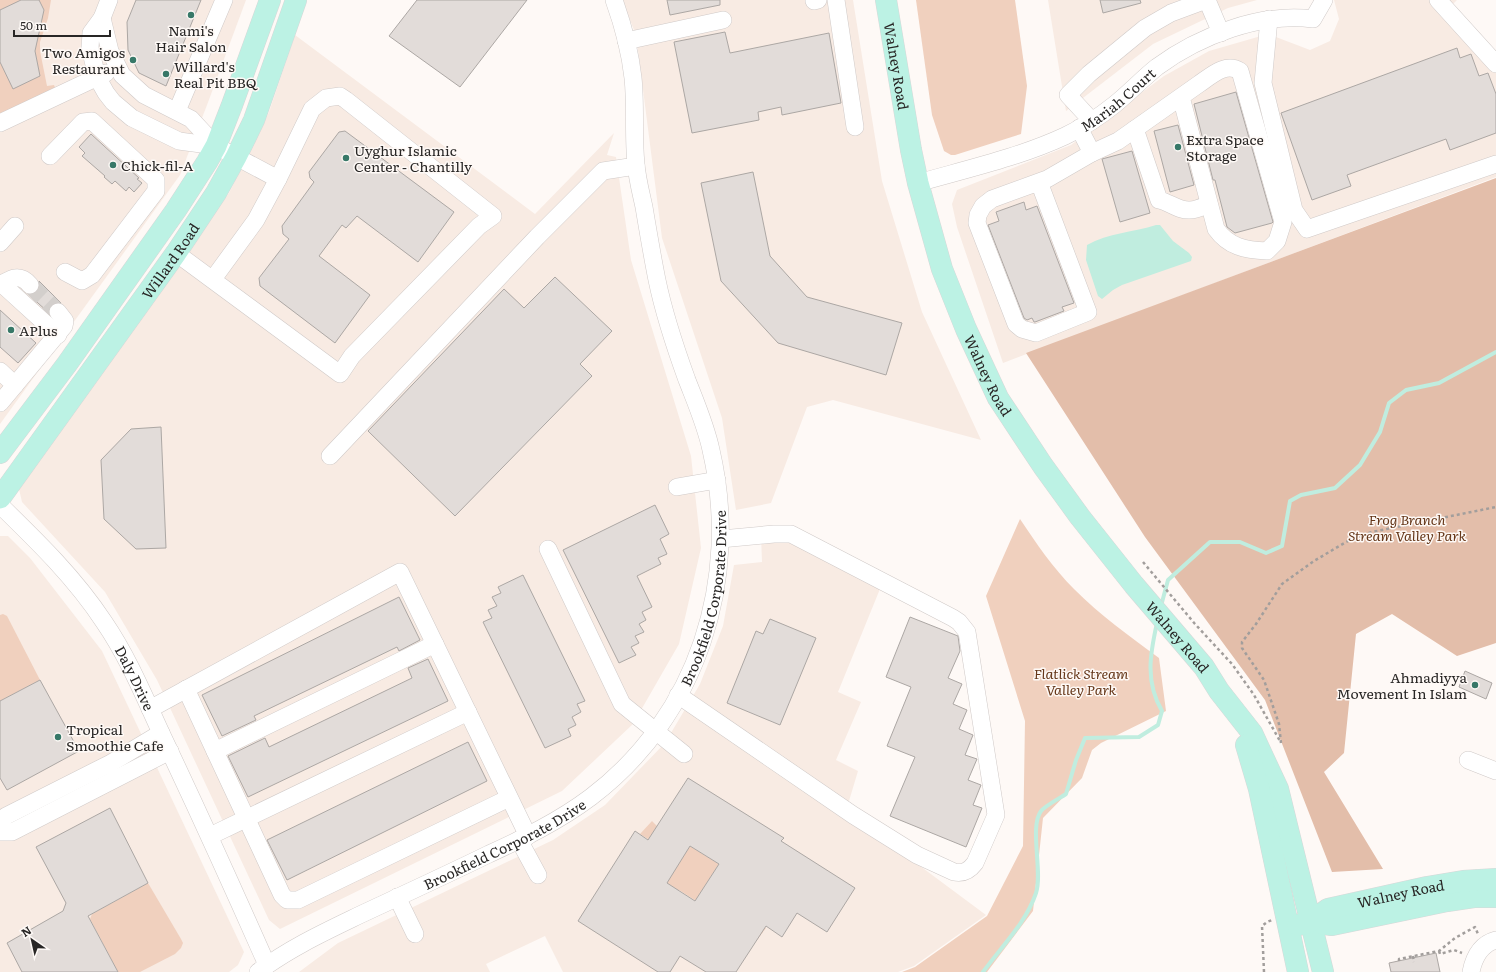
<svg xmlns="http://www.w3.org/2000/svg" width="1496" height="972" font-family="Literata,serif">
<rect width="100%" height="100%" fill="#fef9f6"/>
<!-- built -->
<g fill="#f8ebe3">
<path d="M0,0H246L207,105L180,175L0,424Z"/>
<path d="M622,0H853L882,181L922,312L981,440L833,400L807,407L771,503L736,510L722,418L662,238L636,35Z"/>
<path d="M1048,0H1257L1228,8L1153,44L1066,111Z"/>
<path d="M1334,0H1457L1452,5L1496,54V177L1003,363L957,227L952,204L957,190L1071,145L1164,76L1209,51L1268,34L1310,50L1330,41L1339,19Z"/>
<path d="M295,35L535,214L614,133L607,155L616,157L631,260L691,456L701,548L679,644L633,724L562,791L280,929L269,920L157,680L105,592L22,502L19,489L229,193L269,112Z"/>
<path d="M761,535L793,538L882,584L838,692L861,702L836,760L858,771L846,811L986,915L914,966L898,972H563L545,936L486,964L490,972H299L338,943L553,840L605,805L665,743L700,684L723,626L734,565L762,562Z"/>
<path d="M0,536H8L30,558L102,651L244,952L238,965L229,972H0Z"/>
</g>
<!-- green -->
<g fill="#f0d0be">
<path d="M0,0H51L48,18L40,42V51L47,86L54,85L56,90L0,116Z"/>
<path d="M916,0H1015L1027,86L1021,134L955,155H951L944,151L932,115Z"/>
<path d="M1020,519C1036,543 1053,568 1074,589C1100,615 1129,636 1159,658L1166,711L1101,743L1092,750L1082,778L1043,818L1033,911L987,972H902L915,967L987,916L1023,846L1025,721L986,596Z"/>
<path d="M3,614L7,616L40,680L0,701V615Z"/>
<path d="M652,821L657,826L719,864L704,887L766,928L757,940L679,890L652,905L681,860L640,834Z"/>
<path d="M148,883L181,939L183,943L181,948L175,954L140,972H118L90,919L92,914Z"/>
</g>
<!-- forest -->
<path fill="#e3beaa" d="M1496,178V643L1457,656L1392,614L1356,634L1344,753L1324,772L1383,869L1332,872L1265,700L1145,537L1026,353Z"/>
<!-- water -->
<path fill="#c0eddf" d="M1156,225H1160L1173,241L1189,253L1192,257L1191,261L1122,285L1113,290L1102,299L1098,296L1086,260L1087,245C1108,233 1134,232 1156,225Z"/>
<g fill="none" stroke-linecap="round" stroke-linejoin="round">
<!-- stream -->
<g stroke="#c0eddf" stroke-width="4">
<path d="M1161,606L1168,580L1210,542H1240L1266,553L1282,546L1290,501L1301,495L1335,488L1360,465L1380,432L1389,403L1406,390L1439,383L1496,352"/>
<path d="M983,972C1001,947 1026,923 1036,893C1043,872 1029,827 1041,811C1045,806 1060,798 1066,794L1076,760L1085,738L1139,737L1158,725L1162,711C1145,682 1150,654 1157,623"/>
</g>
</g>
<!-- building -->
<g fill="#e2dcd9" stroke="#aca7a4" fill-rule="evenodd">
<path d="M21,0H39L44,10L35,51L40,76L13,89L0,62V10Z"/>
<path d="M136,0H201L166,86L139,73L128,50L127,22Z"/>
<path d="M417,0H527L460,87L389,36Z"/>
<path d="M667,0H720V5L670,15Z"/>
<path d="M1100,0H1140L1141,3L1103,13Z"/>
<path d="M725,32L730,53L829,33L841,103L782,115L781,107L758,112L759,120L692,133L674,42Z"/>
<path d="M1457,48L1460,58L1471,54L1479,76L1488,73L1496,94V133L1450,150L1446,139L1347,175L1351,186L1312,200L1281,113Z"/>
<path d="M1236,92L1273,222L1272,223L1235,233L1227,227L1215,180H1213L1194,104Z"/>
<path d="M1178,125L1194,185L1170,192L1154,131Z"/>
<path d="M345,131L454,212L418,262L357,216L346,228L342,225L319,256L370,295L335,343L260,286L259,278L289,239L283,234L282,226L314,182L310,178L309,172L339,132Z"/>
<path d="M91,134L139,178L137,179L142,183L134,192L129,187L126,191L115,181L112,184L104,177L105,176L82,156L85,153L79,147Z"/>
<path d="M1132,151L1150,213L1120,222L1102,159Z"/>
<path d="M753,172L770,256L807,297L902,323L886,375L778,343L721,281L701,183Z"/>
<path d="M1024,202L1026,210L1037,206L1074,303L1062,307L1064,311L1035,322H1034L1032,318L1027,320L1024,318L988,225L999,221L996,212Z"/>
<path d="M555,277L612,331L580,364L592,376L455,516L368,431L504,289L524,308Z"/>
<path d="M39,281L61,303L57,302L52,304L49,308L48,312L29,295H33L37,292L40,287Z"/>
<path d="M0,310L36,343L18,363L0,347Z"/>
<path d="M161,427L166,548L136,549L104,519L101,460L131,429Z"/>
<path d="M655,505L669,534L660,539L667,554L658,558L661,564L637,576L652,607L642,612L646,620L639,624L644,632L635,636L639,643L631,647L636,655L619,663L563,550Z"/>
<path d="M523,575L585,701L577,704L581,712L572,717L576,725L568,729L571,736L545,748L483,622L492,618L488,610L497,606L492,597L501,593L498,587Z"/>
<path d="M399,597L420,640L399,651L397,647L254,716L256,720L222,736L202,695Z"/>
<path d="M910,617L958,636L960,651L948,678L962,684L953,704L967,710L959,729L973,735L965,755L977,759L968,780L981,785L973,805L982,808L966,847L890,816L915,757L887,746L911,687L886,677Z"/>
<path d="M770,619L816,638L780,725L727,703L756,631L763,634Z"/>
<path d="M428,659L448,701L248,797L228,756L265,738L269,747L412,678L408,668Z"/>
<path d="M1465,671L1492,683L1486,699L1459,687Z"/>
<path d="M40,680L79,751L7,790L0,778V701Z"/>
<path d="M468,742L487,781L287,880L267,840Z"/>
<path d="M688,778L784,838L781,841L855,888L827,932L797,913L782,937L766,926L736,972H706L680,956L670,972H658L578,921L635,831L648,840ZM690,846L719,864L695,901L667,883Z"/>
<path d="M110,808L148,883L88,916L118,972H22L7,943L63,911L66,903L36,847Z"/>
<path d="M1436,953L1440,972H1391L1389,963Z"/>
</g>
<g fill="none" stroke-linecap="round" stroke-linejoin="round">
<!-- minor-tunnel -->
<path stroke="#d3cfcc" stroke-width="17" stroke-dasharray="17 8" stroke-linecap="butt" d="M30,285L58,312"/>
<defs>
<g id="minor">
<path d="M109,0L102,18L91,33L90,48L97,77L106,93L113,102L132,118L179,141L216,146L278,179"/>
<path d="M836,0L855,127"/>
<path d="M1207,0L1221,33"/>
<path d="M1438,0L1496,64"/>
<path d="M814,1L818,0"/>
<path d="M102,18L110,51L122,75L144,95L191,119L216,146"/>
<path d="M1269,19L1263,83L1294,210L1307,229L1496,164"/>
<path d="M626,41L723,20"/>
<path d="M177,111L224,0"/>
<path d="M1092,121L1068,95L1089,74L1145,28L1171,13L1206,0"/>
<path d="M0,123L106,73"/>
<path d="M1079,128L1092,153"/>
<path d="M1135,129L1159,200C1169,202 1179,211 1190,210C1197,210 1204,206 1209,204"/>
<path d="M50,156L83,122L92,121L156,180V191L92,275L82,281L65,272"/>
<path d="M1039,182L1088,312L1036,333L1022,329L1016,324L977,223L978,215L983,206L992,199L1047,179L1092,153L1118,141L1199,84C1212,75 1226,62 1240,71L1283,222L1277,241L1267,251C1245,250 1229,247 1216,229L1181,97"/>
<path id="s1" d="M918,183C967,169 1020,157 1065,136C1082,128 1099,117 1114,105C1129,93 1142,79 1157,67C1199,36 1261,12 1313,19L1324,0"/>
<path d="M0,243L15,226"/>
<path d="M176,253L340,374L352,356L479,226L493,216L346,100L340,96L326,98L312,109L278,179L256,220L213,279"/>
<path d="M2,284L58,335"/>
<path d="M0,285C11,278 20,273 30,285"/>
<path d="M0,371L15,385L0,403"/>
<path d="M15,385L64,326L65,321L58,312"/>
<path d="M330,456L537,237L603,171L636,166"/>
<path d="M677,487L717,480"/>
<path id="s2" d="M0,505C38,542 75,578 104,622C128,657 144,696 162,735C198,811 233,888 267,965"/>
<path d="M548,549L622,704L684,754"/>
<path d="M186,689L282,895L287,900H298L509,798"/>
<path d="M678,695L853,815L917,855L954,872C963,874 969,871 975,863L996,815L967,632L959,622L953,618L791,534H774L721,539"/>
<path d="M150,709L400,572L528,836"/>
<path d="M215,751L435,644"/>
<path d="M1468,760L1496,771"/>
<path d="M0,824L6,816L111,763L161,733"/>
<path d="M0,832H12L170,751"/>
<path d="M210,836L468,712"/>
<path d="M519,840L538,875"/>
<path d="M397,897L415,934"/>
<path id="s3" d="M258,972C291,947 329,930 366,912C407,893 448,874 489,854C524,838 559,821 591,797C698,716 741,579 711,450C706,426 696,403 687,380C675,347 664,314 657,280C652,255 648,231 644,207C641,193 637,178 636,164C633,136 636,106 633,78C630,51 623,25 614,0"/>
<path d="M1471,972C1474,957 1481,944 1496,940"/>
</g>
<g id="major">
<path id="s4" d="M886,0L911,150L918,183L942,269L966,329L998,398L1043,466L1080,517L1134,585L1204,667L1219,691L1252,733L1278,789L1323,972"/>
<path d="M0,453L67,364L176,210L207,162L216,146L232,105L270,0"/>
<path id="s5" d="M0,498L176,253L216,193L236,157L254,120L296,0"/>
<path d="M1246,745L1259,789L1298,972"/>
<path d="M1310,922L1332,925L1447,901L1474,897H1496"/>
<path id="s6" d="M1298,925L1310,922L1328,909L1427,887L1463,881L1496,879"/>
</g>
</defs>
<!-- minor casing -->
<use href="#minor" stroke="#d0cac8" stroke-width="18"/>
<!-- major casing -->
<use href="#major" stroke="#d8d8d8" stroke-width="22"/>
<!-- path -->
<g stroke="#a29e9c" stroke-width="2.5" stroke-dasharray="3 3" stroke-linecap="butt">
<path d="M1143,562L1195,624L1232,664L1254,695L1280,741"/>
<path d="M1281,743L1279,724L1264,680L1242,648V642L1256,624L1282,584L1314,561L1346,542L1358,536L1372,532L1496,507"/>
<path d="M1439,951L1440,954L1454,950L1462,953"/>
<path d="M1413,956L1414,962"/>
<path d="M1399,961V959L1439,951L1455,938L1475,927L1478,934"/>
<path d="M1264,972L1262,926L1267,922L1272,920"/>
</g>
<!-- minor -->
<use href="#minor" stroke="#fff" stroke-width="17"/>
<!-- major -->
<use href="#major" stroke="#bcf2e4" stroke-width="21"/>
</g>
<!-- markers -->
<g fill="#377868" stroke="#fef9f6" stroke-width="1.5">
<circle cx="191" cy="15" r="4"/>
<circle cx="133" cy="60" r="4"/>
<circle cx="166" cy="74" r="4"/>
<circle cx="1178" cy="147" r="4"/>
<circle cx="346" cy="158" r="4"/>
<circle cx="113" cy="165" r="4"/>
<circle cx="11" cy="330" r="4"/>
<circle cx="1475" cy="685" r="4"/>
<circle cx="58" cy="737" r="4"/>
</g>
<g text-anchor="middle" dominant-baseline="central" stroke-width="3" stroke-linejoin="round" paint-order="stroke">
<!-- poi labels -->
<g font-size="14" fill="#282625" stroke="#fef9f6" text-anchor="start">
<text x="191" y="30" text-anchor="middle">Nami's<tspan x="191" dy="16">Hair Salon</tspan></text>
<text x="125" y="52" text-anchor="end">Two Amigos<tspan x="125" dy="16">Restaurant</tspan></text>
<text x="174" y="66">Willard's<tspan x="174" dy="16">Real Pit BBQ</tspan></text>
<text x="1186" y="139">Extra Space<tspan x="1186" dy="16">Storage</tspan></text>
<text x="354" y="150">Uyghur Islamic<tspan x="354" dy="16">Center - Chantilly</tspan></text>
<text x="121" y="165">Chick-fil-A</text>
<text x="19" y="330">APlus</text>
<text x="1467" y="677" text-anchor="end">Ahmadiyya<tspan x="1467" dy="16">Movement In Islam</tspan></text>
<text x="66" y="729">Tropical<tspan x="66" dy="16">Smoothie Cafe</tspan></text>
</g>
<!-- street labels -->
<g font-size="14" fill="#282625" stroke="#fef9f6">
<text stroke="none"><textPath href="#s4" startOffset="67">Walney Road</textPath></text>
<text stroke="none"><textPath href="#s1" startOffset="219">Mariah Court</textPath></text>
<text stroke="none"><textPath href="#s5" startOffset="292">Willard Road</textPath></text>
<text stroke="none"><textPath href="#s4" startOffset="391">Walney Road</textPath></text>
<text stroke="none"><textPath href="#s3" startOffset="614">Brookfield Corporate Drive</textPath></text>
<text stroke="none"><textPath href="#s4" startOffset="715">Walney Road</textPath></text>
<text stroke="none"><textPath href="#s2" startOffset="221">Daly Drive</textPath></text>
<text stroke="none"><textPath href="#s3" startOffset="278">Brookfield Corporate Drive</textPath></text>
<text stroke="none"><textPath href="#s6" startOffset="109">Walney Road</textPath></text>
</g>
<!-- park labels -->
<g font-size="14" font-style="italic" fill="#653618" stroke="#fef9f6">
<text x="1407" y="519">Frog Branch<tspan x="1407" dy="16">Stream Valley Park</tspan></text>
<text x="1081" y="673">Flatlick Stream<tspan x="1081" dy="16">Valley Park</tspan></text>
</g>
</g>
<!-- north arrow -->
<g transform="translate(32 940) rotate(326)" stroke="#fef9f6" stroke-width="3" paint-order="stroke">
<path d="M0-3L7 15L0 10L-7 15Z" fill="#282625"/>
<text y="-6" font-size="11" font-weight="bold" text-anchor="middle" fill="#282625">N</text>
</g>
<!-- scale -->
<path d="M14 30v6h96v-6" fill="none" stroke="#282625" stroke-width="2"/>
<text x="20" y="30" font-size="12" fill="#282625" stroke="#fef9f6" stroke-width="3" paint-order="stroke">50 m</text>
</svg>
